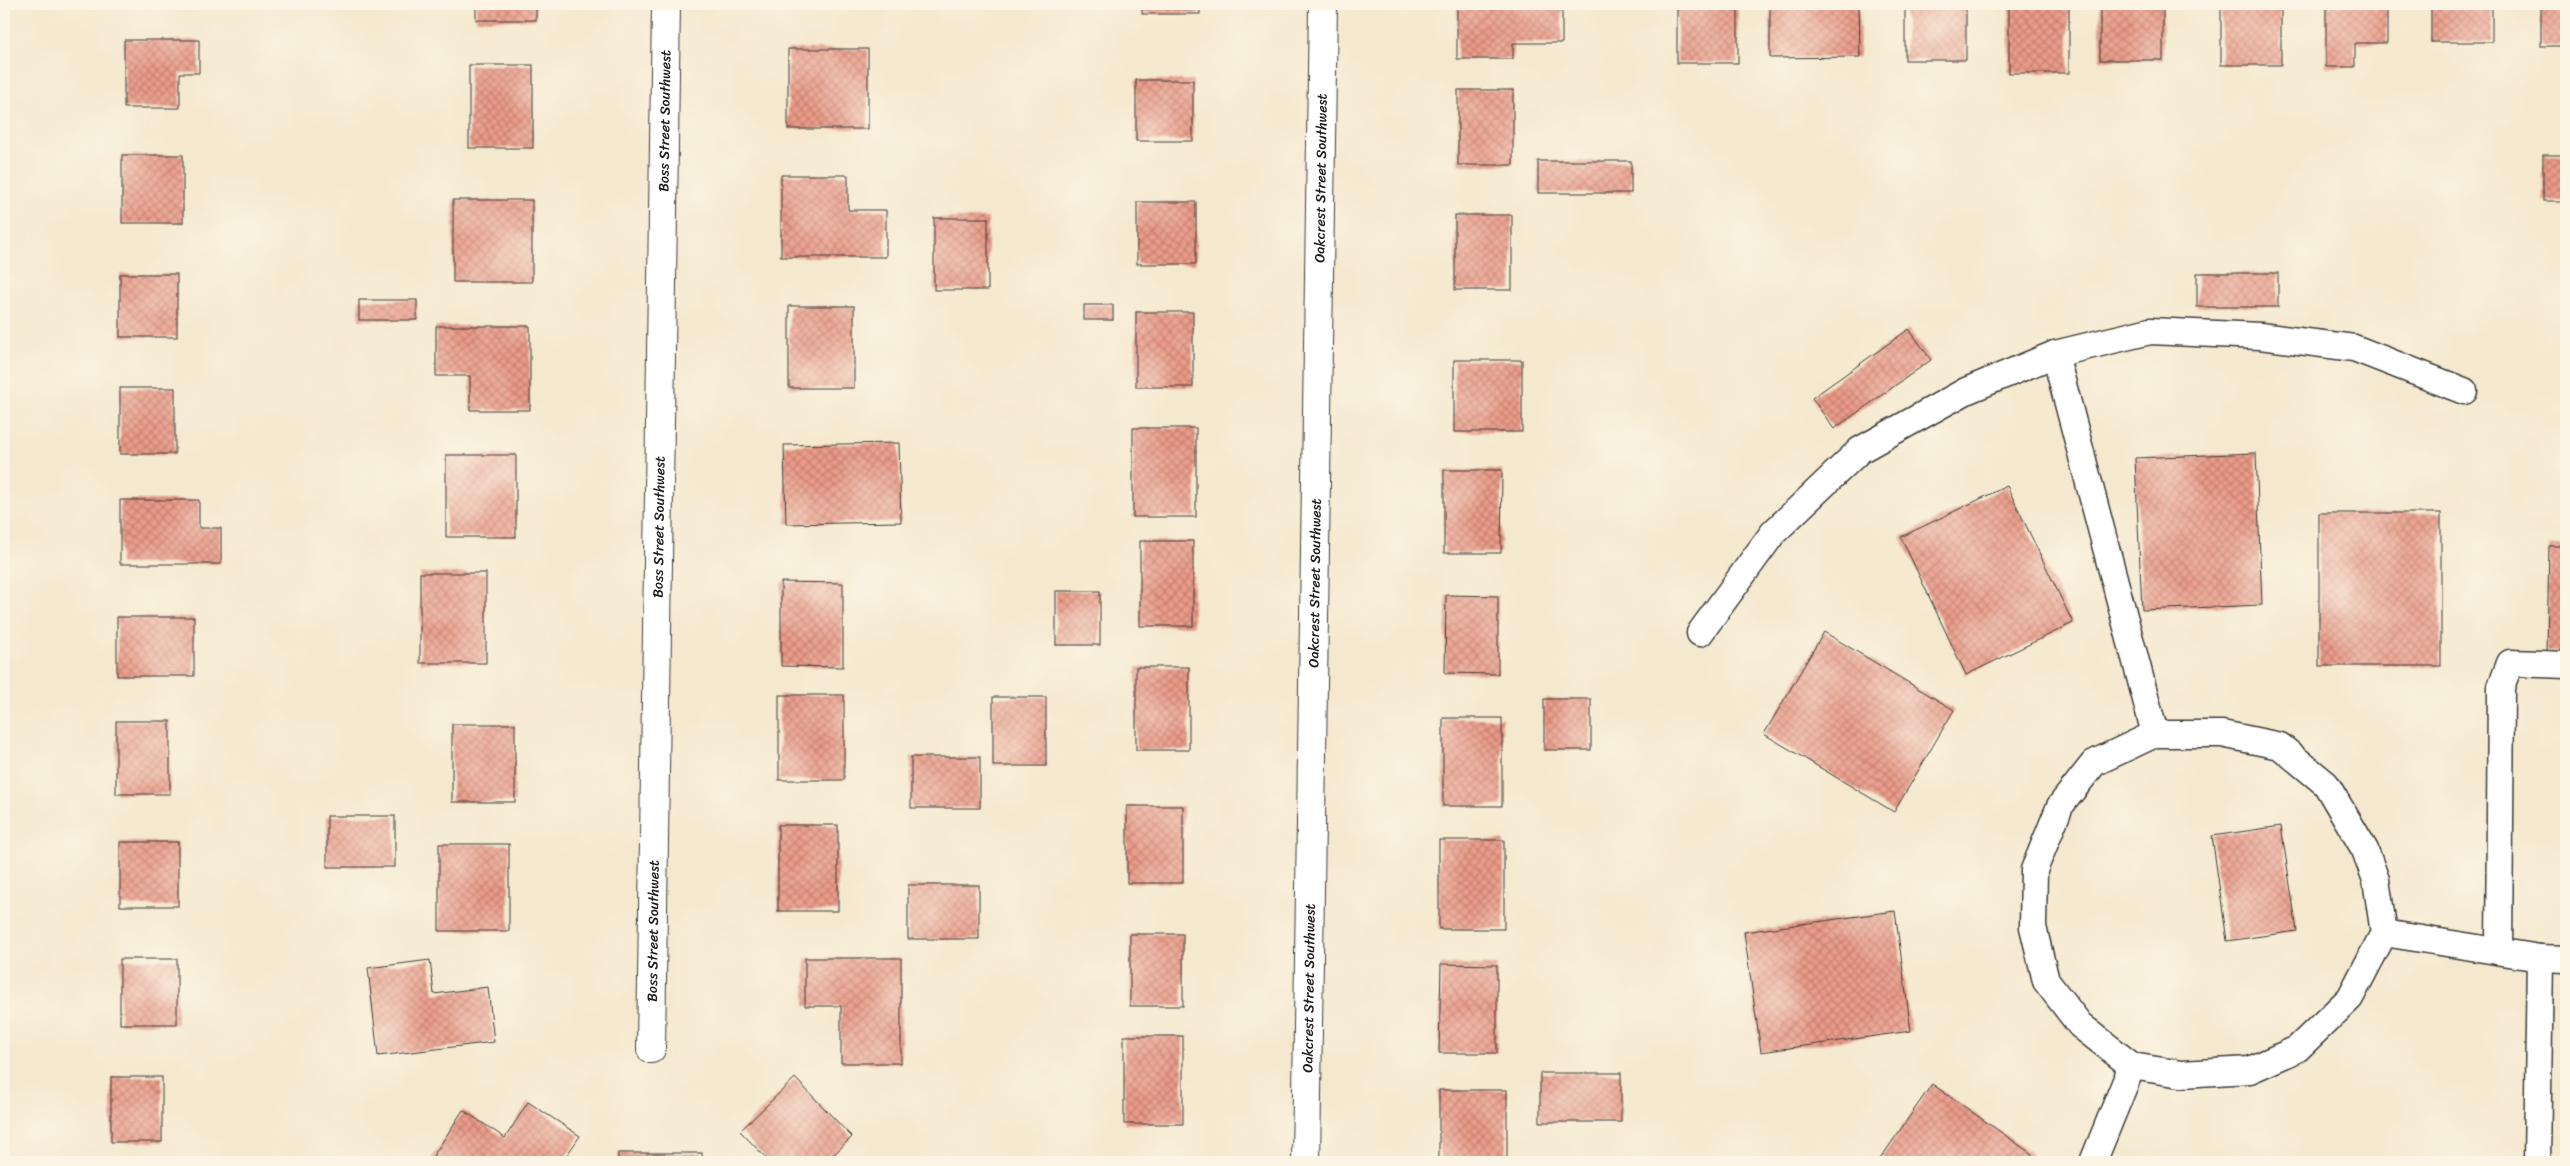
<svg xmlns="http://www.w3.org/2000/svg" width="2570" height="1166" font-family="Sriracha,sans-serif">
<defs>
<pattern id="building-cross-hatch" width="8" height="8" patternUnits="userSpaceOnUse" patternTransform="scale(1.25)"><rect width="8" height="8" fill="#ec9b89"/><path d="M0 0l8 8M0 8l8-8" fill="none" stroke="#be7e6f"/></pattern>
</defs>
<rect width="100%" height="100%" fill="#fcf5e5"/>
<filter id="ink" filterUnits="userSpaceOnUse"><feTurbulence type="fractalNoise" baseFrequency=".02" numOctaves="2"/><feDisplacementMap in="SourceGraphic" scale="10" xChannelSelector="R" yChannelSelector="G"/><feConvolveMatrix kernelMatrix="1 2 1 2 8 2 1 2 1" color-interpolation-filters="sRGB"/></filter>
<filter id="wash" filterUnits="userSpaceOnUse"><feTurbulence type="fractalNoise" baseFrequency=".0096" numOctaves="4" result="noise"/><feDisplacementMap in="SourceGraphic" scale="20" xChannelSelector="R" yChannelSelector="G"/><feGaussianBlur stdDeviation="1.12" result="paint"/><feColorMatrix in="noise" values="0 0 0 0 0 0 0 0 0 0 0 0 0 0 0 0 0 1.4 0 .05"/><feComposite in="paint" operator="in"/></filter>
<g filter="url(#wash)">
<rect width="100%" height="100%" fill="#f4e8ce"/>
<g id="blocks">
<!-- building -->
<g fill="url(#building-cross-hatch)">
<rect x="476" y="4" width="60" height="16"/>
<rect x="1142" y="4" width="58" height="10"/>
<path d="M1457,4H1562V43H1513V59H1457Z"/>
<path d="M1770,4H1859L1860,57L1770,58Z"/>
<rect x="1905" y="4" width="61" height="56"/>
<rect x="2009" y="4" width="60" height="69"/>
<rect x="2100" y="4" width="63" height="56"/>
<rect x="2221" y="4" width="60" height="61"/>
<path d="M2326,4H2387V43H2355V67H2326Z"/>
<rect x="2431" y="4" width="61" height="38"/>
<rect x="2541" y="4" width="25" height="42"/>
<rect x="1677" y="6" width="61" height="57"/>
<path d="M124,40H199V73H180V108H124Z"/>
<rect x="788" y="49" width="80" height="80"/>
<rect x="469" y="65" width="64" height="83"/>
<rect x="1136" y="80" width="57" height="61"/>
<rect x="1458" y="90" width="55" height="75"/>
<rect x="122" y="155" width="61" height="68"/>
<rect x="2543" y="155" width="23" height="46"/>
<rect x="1538" y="161" width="93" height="32"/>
<path d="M781,175H848V210H886V257H781Z"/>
<rect x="453" y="200" width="79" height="82"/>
<rect x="1137" y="202" width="59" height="62"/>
<rect x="1455" y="215" width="57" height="75"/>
<rect x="934" y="218" width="54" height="72"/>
<rect x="2197" y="273" width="81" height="34"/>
<rect x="120" y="274" width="57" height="63"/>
<rect x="359" y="300" width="58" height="20"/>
<rect x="1084" y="305" width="29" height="15"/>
<rect x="789" y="306" width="65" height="82"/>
<rect x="1136" y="312" width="57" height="75"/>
<path d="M436,326H530V410H470V376H436Z"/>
<path d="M1909,329L1931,360L1834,429L1812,398Z"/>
<rect x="1454" y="360" width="68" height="72"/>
<rect x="120" y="388" width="55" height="66"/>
<rect x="1133" y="428" width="63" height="89"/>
<path d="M899,443L901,522L786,524L784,445Z"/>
<path d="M2256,453L2262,605L2142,610L2135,458Z"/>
<rect x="446" y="455" width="70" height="82"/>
<path d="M1444,470H1502L1501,553H1444Z"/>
<path d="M2007,486L2073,623L1966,675L1901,537Z"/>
<path d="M120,500H199V528H221V564H120Z"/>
<rect x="2319" y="513" width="122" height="153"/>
<rect x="1140" y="541" width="53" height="85"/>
<path d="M2549,546H2566V652H2547Z"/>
<rect x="420" y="573" width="66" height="90"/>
<path d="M781,582L843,583V667L781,666Z"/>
<rect x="1056" y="591" width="44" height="54"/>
<path d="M1446,595L1498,596V674L1445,673Z"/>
<rect x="117" y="617" width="77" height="59"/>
<path d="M1824,632L1954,710L1894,812L1764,734Z"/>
<rect x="1136" y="667" width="53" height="83"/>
<rect x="779" y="695" width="65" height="85"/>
<rect x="993" y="697" width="53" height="69"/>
<rect x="1544" y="699" width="47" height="51"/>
<rect x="1443" y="718" width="59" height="88"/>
<rect x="116" y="721" width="54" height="73"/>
<rect x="452" y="724" width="63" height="78"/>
<rect x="911" y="757" width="69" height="51"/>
<rect x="1127" y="806" width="56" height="77"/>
<rect x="327" y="816" width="68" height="51"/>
<rect x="778" y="825" width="60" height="86"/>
<path d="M2281,826L2297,931L2227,941L2212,836Z"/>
<rect x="1439" y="840" width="65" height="89"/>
<rect x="120" y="842" width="58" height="64"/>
<rect x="439" y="844" width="70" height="87"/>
<rect x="908" y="885" width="71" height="54"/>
<path d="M1895,911L1911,1031L1761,1052L1744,932Z"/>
<rect x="1130" y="934" width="53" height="72"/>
<path d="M805,958H901V1063H841V1006H805Z"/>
<rect x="120" y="959" width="57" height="65"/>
<path d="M430,960L434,994L488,987L494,1042L378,1056L368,968Z"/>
<path d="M1441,964L1497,965V1053H1439Z"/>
<rect x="1124" y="1036" width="59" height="88"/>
<rect x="1540" y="1073" width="81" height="49"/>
<rect x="111" y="1077" width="51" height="65"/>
<path d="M795,1078L852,1137L826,1162H770L740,1131Z"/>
<path d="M1932,1084L2032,1154L2026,1162H1878Z"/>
<rect x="1439" y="1090" width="68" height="72"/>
<path d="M528,1102L580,1136L562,1162L430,1161L463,1110L505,1138Z"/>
<rect x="618" y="1153" width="84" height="9"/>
</g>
</g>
</g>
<g filter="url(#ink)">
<use href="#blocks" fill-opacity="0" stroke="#3c3b37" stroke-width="1"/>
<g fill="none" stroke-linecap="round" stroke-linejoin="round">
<defs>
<g id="service">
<path d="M2055,354L2155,734"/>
<path d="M1700,633L1773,533L1860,450L1966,391L2055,354L2150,331L2260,336L2354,348L2464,391"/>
<path d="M2155,734H2222L2280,746L2326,784L2365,850L2376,880L2384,933L2350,998L2297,1049L2250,1070L2181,1074L2132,1066L2080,1025L2046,981L2033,927L2034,870L2060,806L2094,763Z"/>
<path d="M2384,933L2540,958L2566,959"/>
<path d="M2499,951L2501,687L2510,663L2566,665"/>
<path d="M2093,1162L2132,1066"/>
<path d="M2537,1162L2540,958"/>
</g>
<g id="minor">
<path id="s1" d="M651,1049L666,4"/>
<path id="s2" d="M1306,1162L1323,4"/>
</g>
</defs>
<!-- service casing -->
<use href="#service" stroke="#3c3b37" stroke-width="29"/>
<!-- minor casing -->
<use href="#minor" stroke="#3c3b37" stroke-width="30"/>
<!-- service -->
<use href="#service" stroke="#fff" stroke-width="26"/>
<!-- minor -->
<use href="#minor" stroke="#fff" stroke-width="28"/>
</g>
</g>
<g text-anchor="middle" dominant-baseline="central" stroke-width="4.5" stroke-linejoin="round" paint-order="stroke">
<!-- street labels -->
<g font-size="14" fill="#1c1c1c" stroke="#fcf5e5">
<text stroke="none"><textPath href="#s1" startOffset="928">Boss Street Southwest</textPath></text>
<text stroke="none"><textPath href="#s2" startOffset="984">Oakcrest Street Southwest</textPath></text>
<text stroke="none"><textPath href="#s1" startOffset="522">Boss Street Southwest</textPath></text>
<text stroke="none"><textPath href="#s2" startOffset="579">Oakcrest Street Southwest</textPath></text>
<text stroke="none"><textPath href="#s1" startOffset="118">Boss Street Southwest</textPath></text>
<text stroke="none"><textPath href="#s2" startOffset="174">Oakcrest Street Southwest</textPath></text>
</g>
</g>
<!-- margin -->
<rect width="2570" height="1166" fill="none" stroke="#fcf5e5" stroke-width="20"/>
</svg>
